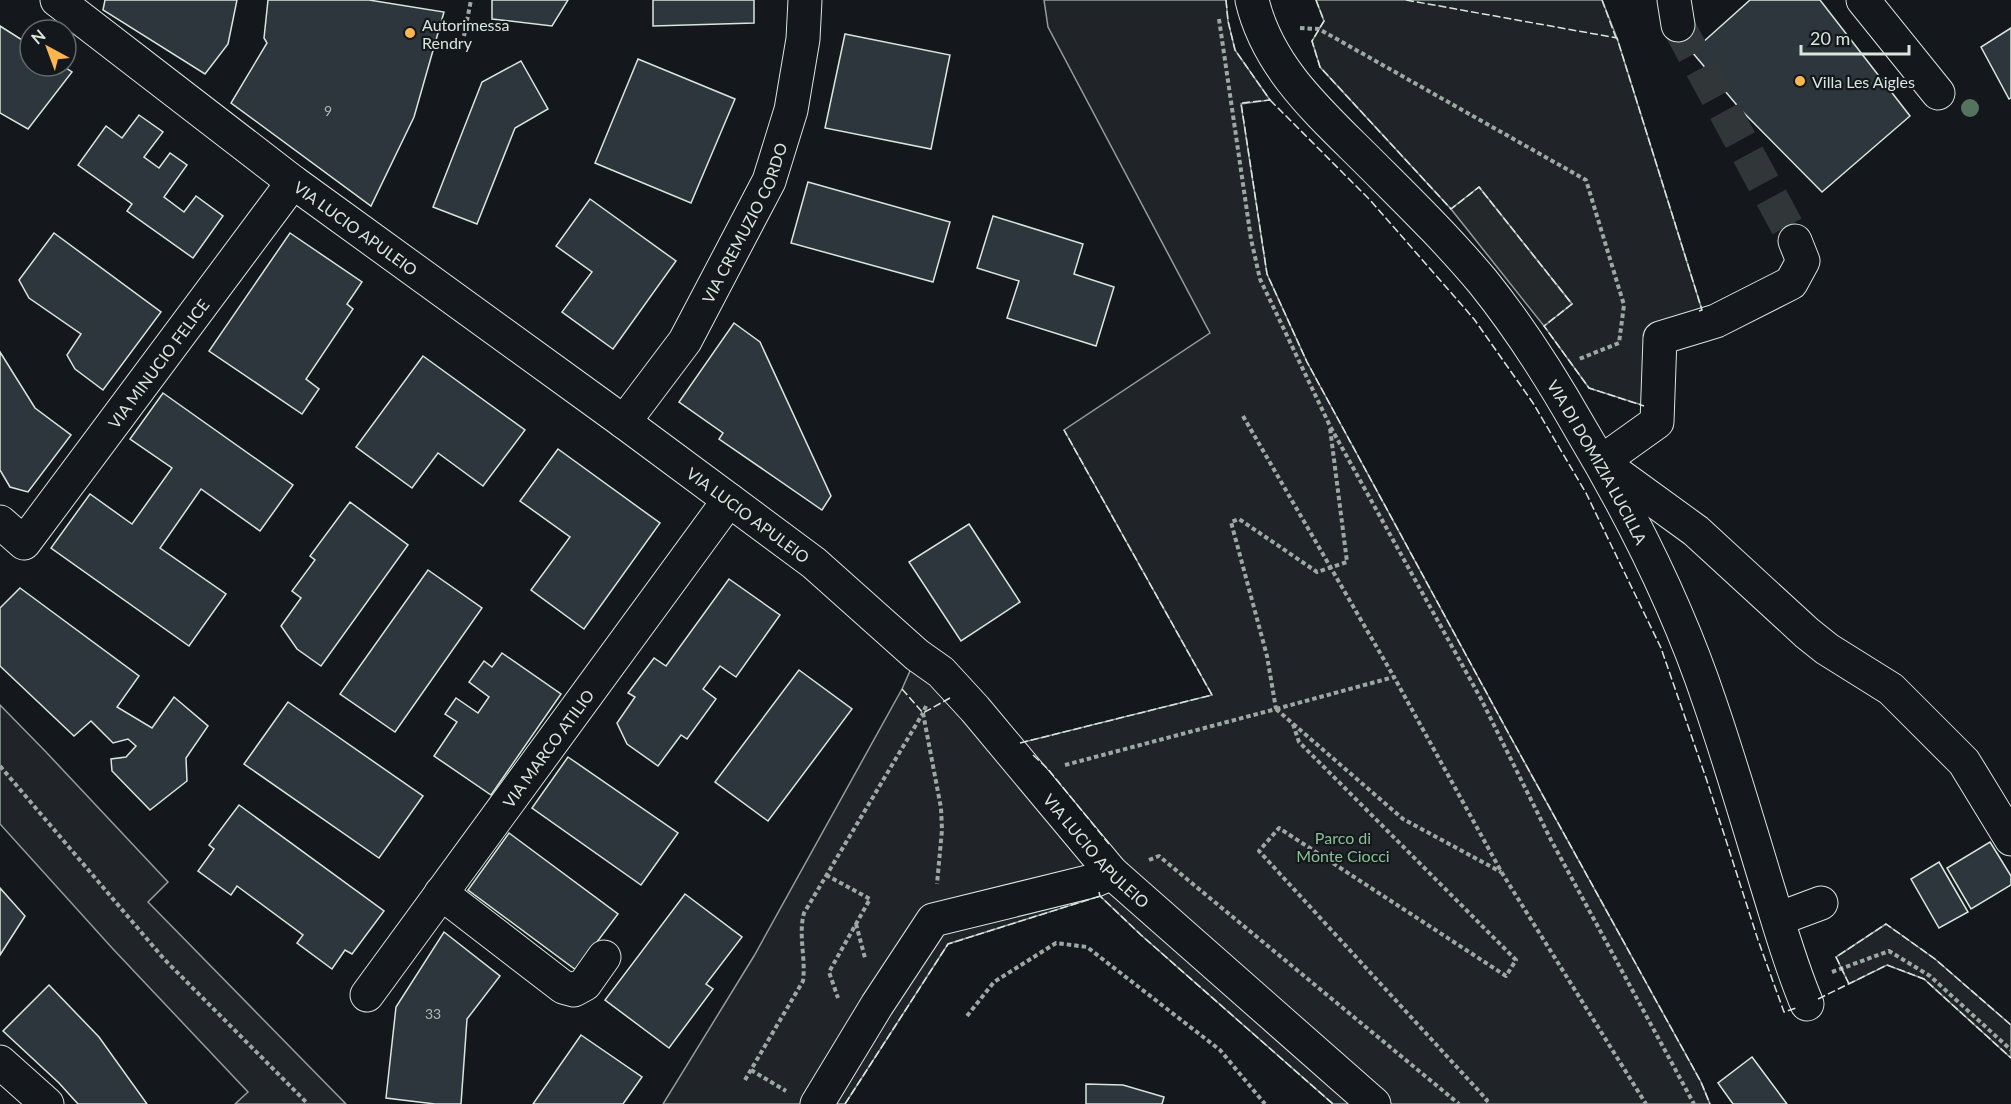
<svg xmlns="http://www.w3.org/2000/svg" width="2011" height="1104" font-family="Lato,sans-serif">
<rect width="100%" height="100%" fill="#14181c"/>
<!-- green -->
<g fill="#202428" stroke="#939e99" stroke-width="1.5">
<path d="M1044,0H1226L1228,21L1235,50L1270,100L1241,104L1267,274L1307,362L1510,736L1701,1082L1710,1104H1333L1141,935L1100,896L948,944L845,1104H663L754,956L902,689L917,655L1020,743L1212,695L1064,430L1210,333L1048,27Z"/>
<path d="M1316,0H1602L1617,38L1702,310L1647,329L1645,406L1589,388L1544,326L1572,304L1479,187L1451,209L1320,67L1312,41L1324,21Z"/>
<path d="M0,705L46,752L168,882L148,902L346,1104H235L248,1092L113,949L0,824Z"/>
<path d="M1886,924L1935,959L2011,1025V1058L1924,979L1887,965L1849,984L1836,957Z"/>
</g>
<!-- parking -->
<path fill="#24282b" stroke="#939e99" stroke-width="1.5" d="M1479,187L1572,304L1544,326L1451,209Z"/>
<!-- building -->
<g fill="#2c363c" stroke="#d8e6dc" stroke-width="1.5">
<path d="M105,0H237L228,44L205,74L103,10Z"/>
<path d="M268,0H369L444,12L414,117L371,206L231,103L267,43L264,38Z"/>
<path d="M492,0H568L552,26L492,19Z"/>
<path d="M653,0H754V23L653,26Z"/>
<path d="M1750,0H1820L1910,116L1822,192L1741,110L1692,52Z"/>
<path d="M0,26L30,45V66H63L72,72L28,129L0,113Z"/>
<path d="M2011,28V98L2009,99L1981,47Z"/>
<path d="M845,34L950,55L931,149L825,128Z"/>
<path d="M638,59L735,99L691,203L595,163Z"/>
<path d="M521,61L548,109L515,128L477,224L433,207L482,82Z"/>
<path d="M139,115L163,132L144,157L159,168L170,153L187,165L164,197L184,212L196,196L223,216L193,258L127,211L132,204L78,165L106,126L122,138Z"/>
<path d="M808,182L950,222L933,282L791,243Z"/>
<path d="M590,199L676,261L613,349L562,312L592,272L556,246Z"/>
<path d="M993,216L1083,244L1074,274L1114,287L1096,346L1007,318L1019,281L977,268Z"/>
<path d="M54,233L161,312L103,390L75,369L67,355L81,334L29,298L19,280Z"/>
<path d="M290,233L362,282L347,304L353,309L306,379L319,389L302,414L209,351Z"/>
<path d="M734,323L760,342L831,496L822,510L719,439L723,433L679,402Z"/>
<path d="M0,352L35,408L71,435L28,492L10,487L0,470Z"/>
<path d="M423,356L525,430L483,486L438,453L412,488L356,447Z"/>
<path d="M163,393L293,485L260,531L201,489L160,548L226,594L189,646L51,548L90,494L132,524L172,468L130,439Z"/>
<path d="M558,449L660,523L584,629L531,590L570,537L520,501Z"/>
<path d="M350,502L408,545L321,666L297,649L281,626L301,598L292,591L315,560L310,556Z"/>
<path d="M969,524L1020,602L961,641L909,562Z"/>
<path d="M428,570L482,608L395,732L340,694Z"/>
<path d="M729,579L780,615L736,677L720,666L703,689L716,699L687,739L681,735L658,766L627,744L617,723L635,697L628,693L654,658L666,666Z"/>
<path d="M20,588L139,676L117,707L152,728L174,697L208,726L186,758L187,781L150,810L112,771L111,759L126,757L136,746L128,739L113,743L91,721L74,736L0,666V608Z"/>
<path d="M502,653L561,694L491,795L434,756L457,722L445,714L456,698L478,713L489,697L469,682L484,661L492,667Z"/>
<path d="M799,670L852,709L768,821L715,782Z"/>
<path d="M288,702L423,796L379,858L244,764Z"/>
<path d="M568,757L678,833L641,885L532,808Z"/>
<path d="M239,805L384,911L352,954L345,950L332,969L297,943L303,935L237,886L231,895L198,871L214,849L209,845Z"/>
<path d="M509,833L618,914L576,970L468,890Z"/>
<path d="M1990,842L2011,876V885L1971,909L1947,868Z"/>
<path d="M1939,862L1968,912L1939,928L1911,879Z"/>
<path d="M0,888L25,916L0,955Z"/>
<path d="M685,894L742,937L706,984L713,989L669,1048L605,1000Z"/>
<path d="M444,932L500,976L467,1019L461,1104H435L386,1098L396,1007Z"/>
<path d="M49,985L99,1037L147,1104H78L59,1083L3,1031Z"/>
<path d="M581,1035L642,1077L623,1104H533Z"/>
<path d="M1752,1057L1787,1104H1733L1718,1083Z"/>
<path d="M1086,1084L1123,1085L1164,1097L1162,1104H1086Z"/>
</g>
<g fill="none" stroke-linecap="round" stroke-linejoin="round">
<!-- minor-tunnel -->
<path stroke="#313739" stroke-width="33" stroke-dasharray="33 16" stroke-linecap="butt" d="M1678,25L1795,241"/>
<defs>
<g id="minor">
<path id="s1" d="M57,0L293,182L624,422L814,563L917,655L941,672L975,709L1112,873L1374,1104"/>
<path id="s2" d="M1252,0C1268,69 1322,115 1370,163C1409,202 1448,240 1483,282C1520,328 1551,377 1580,428C1632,515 1678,607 1710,703C1732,767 1751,833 1771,898C1782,934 1792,969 1807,1004"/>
<path d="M1674,0L1678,25"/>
<path d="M1863,0L1938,93"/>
<path d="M1795,241L1803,261L1791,283L1716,321L1660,338L1657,422L1601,462L1696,531L1807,633L1827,649L1891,689L1964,762L2011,839"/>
<path id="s3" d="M624,422L685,341L769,181L791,110L803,39L805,0"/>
<path id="s4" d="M0,522L24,543L293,182"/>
<path d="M441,893L563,987L574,990L585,984L604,957"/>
<path d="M1778,919L1821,903"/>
<path id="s5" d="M367,995L729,500"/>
<path d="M0,1062L47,1104"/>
<path d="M817,1104L877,1005L933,920L1096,880L1112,873"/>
</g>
</defs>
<!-- minor casing -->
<use href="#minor" stroke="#d8e6dc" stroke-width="35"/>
<!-- path -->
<g stroke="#9da8a2" stroke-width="4" stroke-dasharray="4.5 3" stroke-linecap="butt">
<path d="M1219,19L1251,239L1260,279L1330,426L1481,699L1551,840L1694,1104"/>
<path d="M1300,28L1319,29L1586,180L1624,305L1619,343L1579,359"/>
<path d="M464,36L471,0"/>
<path d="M1243,416L1394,677"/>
<path d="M926,706L923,713L941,808L942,830L937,884"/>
<path d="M1276,709L1394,677L1502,873L1646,1104"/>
<path d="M1276,709L1403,819L1501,872"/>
<path d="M1293,724L1299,742L1516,960L1506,976L1279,828L1259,851L1487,1100L1483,1104"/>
<path d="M1065,765L1276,709L1267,656L1231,522L1239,519L1317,572L1347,562L1330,428"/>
<path d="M0,766L164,959L308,1104"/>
<path d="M1149,860L1159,856L1459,1104"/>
<path d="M826,875L870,899L829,972L838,998"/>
<path d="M856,924L865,958"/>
<path d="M1832,972L1889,951L1930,976L2011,1050"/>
<path d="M967,1016L994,982L1056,943L1087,947L1220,1050L1265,1104"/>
<path d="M751,1070L786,1091"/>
<path d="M745,1080L803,981C806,957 798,936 804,913L923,713"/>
</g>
<!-- minor -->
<use href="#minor" stroke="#14181c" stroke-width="33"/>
<!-- fence -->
<g stroke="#d8e6dc" stroke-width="1.5" stroke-dasharray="8 3" stroke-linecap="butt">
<path d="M1226,0L1228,21L1235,50L1270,100L1241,103L1267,274L1307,362L1510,736L1701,1082L1710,1104"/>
<path d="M1316,0L1324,21L1312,41L1320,67L1451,209L1479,187L1572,304L1544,326L1589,388L1644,406"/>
<path d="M1406,0L1617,38L1702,310L1699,311"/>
<path d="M1602,0L1616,38"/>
<path d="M1270,100L1370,200L1474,319L1533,403L1586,493L1661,648L1707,781L1758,940L1784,1012L1796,1008"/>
<path d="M902,689L923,713L950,698"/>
<path d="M1020,743L1212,695L1064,430"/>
<path d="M1033,755L1048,769L1109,844"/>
<path d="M1099,892L1100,896L1141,935L1333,1104"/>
<path d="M1849,984L1836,957L1886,924L1935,959L2011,1025"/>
<path d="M1818,999L1887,965L1924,979L2011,1058"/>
<path d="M845,1104L948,944L1100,896"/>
</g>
</g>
<!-- trees -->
<circle fill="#55745f" cx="1970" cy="108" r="9"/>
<!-- markers -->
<g fill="#ffb74d" stroke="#14181c" stroke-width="2">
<circle cx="410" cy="33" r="6"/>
<circle cx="1800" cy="81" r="6"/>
</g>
<g text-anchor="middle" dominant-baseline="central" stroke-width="4.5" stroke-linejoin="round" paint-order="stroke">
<!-- number labels -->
<g font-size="14" fill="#adbab4">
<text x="328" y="110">9</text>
<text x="433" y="1013">33</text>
</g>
<!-- poi labels -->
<g font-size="16" fill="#d8e6dc" stroke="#14181c" text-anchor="start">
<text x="422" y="24">Autorimessa<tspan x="422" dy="18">Rendry</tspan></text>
<text x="1812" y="81">Villa Les Aigles</text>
</g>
<!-- street labels -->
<g font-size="16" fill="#d8e6dc" stroke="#14181c">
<text stroke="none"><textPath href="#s3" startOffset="234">VIA CREMUZIO CORDO</textPath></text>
<text stroke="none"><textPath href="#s1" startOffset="376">VIA LUCIO APULEIO</textPath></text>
<text stroke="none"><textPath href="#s4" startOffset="256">VIA MINUCIO FELICE</textPath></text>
<text stroke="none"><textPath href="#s2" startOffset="582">VIA DI DOMIZIA LUCILLA</textPath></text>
<text stroke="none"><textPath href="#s1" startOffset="862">VIA LUCIO APULEIO</textPath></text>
<text stroke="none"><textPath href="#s5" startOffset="306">VIA MARCO ATILIO</textPath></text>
<text stroke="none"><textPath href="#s1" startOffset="1348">VIA LUCIO APULEIO</textPath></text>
</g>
<!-- park labels -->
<g font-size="16" fill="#8ac095" stroke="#14181c">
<text x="1343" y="837">Parco di<tspan x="1343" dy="18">Monte Ciocci</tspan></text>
</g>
</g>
<!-- north arrow -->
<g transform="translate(48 48) rotate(319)"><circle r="28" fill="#14181c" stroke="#626a69" stroke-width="1.5"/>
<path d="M0-4.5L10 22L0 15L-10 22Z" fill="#ffb74d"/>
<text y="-9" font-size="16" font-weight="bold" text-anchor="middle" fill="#d8e6dc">N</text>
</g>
<!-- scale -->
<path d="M1801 45v9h108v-9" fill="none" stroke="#d8e6dc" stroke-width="3"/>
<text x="1810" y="45" font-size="18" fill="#d8e6dc" stroke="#14181c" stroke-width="4.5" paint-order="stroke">20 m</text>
</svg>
